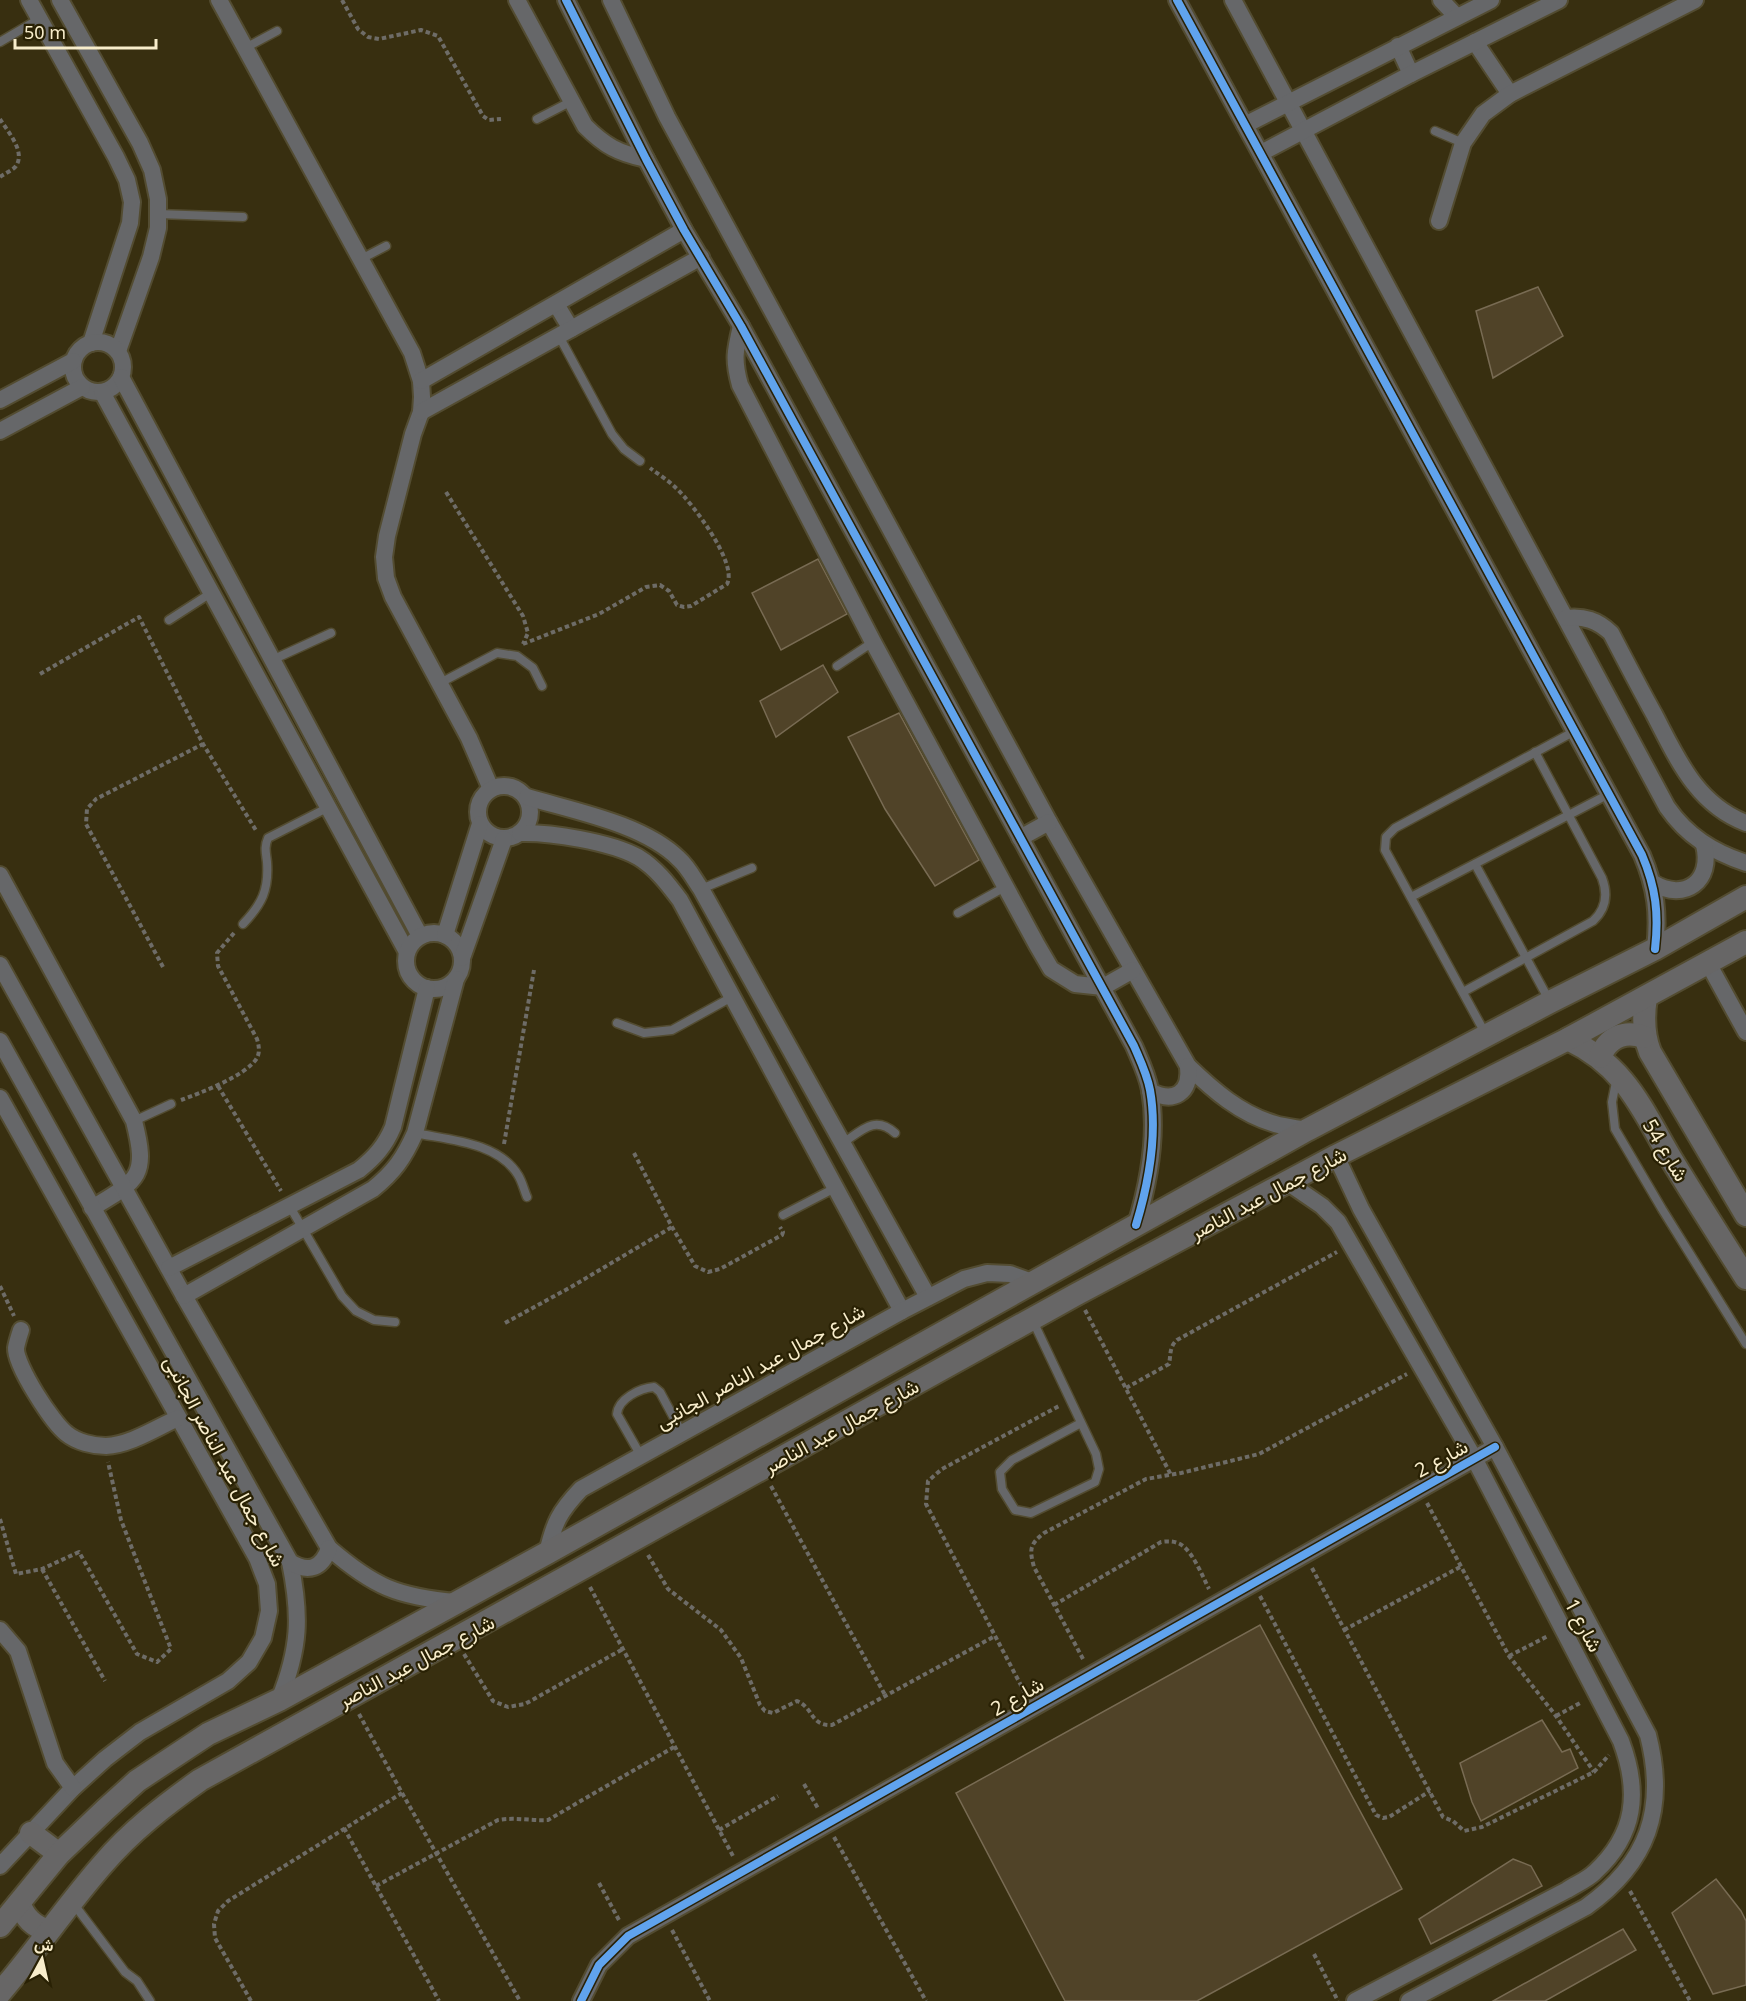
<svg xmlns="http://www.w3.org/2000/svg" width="1746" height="2001" font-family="'Noto Sans',Vazirmatn,sans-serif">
<rect width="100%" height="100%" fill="#382f10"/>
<!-- building -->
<g fill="#504328" stroke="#786b53" stroke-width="1.5">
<path d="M1538,287L1563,336L1493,378L1476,311Z"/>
<path d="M818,559L847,614L781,650L752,593Z"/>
<path d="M823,665L838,692L776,737L760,701Z"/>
<path d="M899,713L979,860L935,886L885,809L848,737Z"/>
<path d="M1260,1625L1402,1889L1197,2001H1065L956,1793Z"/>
<path d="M1542,1720L1562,1752L1570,1749L1578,1768L1481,1821L1472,1802L1460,1763Z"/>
<path d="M1513,1859L1531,1866L1542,1886L1431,1944L1419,1919Z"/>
<path d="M1716,1879L1741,1911L1746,1921V1985L1713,1994L1672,1913Z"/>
<path d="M1623,1929L1636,1950L1545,2001H1493Z"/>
</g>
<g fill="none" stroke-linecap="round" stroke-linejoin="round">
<defs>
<g id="lane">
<path d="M0,42L39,19"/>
<path d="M245,48L277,31"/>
<path d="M537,119L572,101"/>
<path d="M1435,131L1463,143"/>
<path d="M158,214L243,217"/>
<path d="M361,259L386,246"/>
<path d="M559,336L612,434L624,449L640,461"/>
<path d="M169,620L211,593"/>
<path d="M272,660L331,633"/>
<path d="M837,666L873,642"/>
<path d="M440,683L497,653L517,656L533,668L542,686"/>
<path d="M1475,864L1549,1000"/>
<path d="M701,889L752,868"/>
<path d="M1411,897L1609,794"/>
<path d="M958,913L1005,887"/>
<path d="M243,924C262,904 269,890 267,862C266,853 264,847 268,838L327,808"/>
<path d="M1463,992L1593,921C1606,909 1608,894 1602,878L1535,752"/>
<path d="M617,1023L644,1033L672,1030L732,997"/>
<path d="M1485,1033L1385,850L1386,837L1395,828L1575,731"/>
<path d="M1617,1077L1612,1102L1615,1129L1662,1209L1746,1344"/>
<path d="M134,1121L171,1104"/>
<path d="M415,1133C449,1140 498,1142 518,1175C522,1181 524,1190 527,1197"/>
<path d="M843,1143C862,1130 875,1115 895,1133"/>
<path d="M289,1205L342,1296L356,1311L374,1320L395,1322"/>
<path d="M783,1215L835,1188"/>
<path d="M1032,1319L1096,1454L1099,1469L1095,1482L1031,1513L1015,1510L1002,1489L1000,1472L1012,1460L1081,1423"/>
<path d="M641,1456L617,1414C618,1399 640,1388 654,1387L660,1392L682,1433"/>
<path d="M73,1903L125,1972L137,1981L150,2001"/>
</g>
<g id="street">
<path d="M29,0L116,157L127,180L132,202L130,223L91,343"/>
<path d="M60,0L140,143L152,170L158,199V228L151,257L118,351"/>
<path d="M219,0L412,353L421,381L422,397L421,412L413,434L387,536L384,557L386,578L393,597L469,738L491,789"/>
<path d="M517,0L585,126C605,146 618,153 646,159"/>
<path d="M566,0L646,159L684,230L741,326L1134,1046C1140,1060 1147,1074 1150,1090C1158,1135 1149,1182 1136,1225"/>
<path d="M611,0L667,117L1049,822L1188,1066C1213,1090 1240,1114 1275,1124C1285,1127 1297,1128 1307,1130"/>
<path d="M1177,0L1642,855C1656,888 1659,914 1655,949"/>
<path d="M1233,0L1667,807C1687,836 1713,852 1746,863"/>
<path d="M1441,0L1457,17"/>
<path d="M1475,42L1510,94"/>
<path d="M1398,46L1411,74"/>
<path d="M1245,125L1491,0"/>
<path d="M1261,153L1411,74L1559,0"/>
<path d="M1439,221L1463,143L1483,114L1510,94L1695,0"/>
<path d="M556,304L571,329"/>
<path d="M741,326C735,351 733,360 740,385L873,642L1037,945L1051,969L1075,984L1103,987L1133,970"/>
<circle cx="98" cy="367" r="25"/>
<path d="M121,377L420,936"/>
<path d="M421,381L684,230"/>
<path d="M102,392L407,952"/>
<path d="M0,400L73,361"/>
<path d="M421,412L701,257"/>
<path d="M0,431L82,387"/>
<path d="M1566,618C1584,616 1597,620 1611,633C1625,660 1639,687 1654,714C1677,758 1696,804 1746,823"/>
<circle cx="504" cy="812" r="26"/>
<path d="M527,797C574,811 644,824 679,859C688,867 694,879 701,889L928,1297"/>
<path d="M520,833C550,832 611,842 638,857C656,868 668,884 680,900L902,1311"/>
<path d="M1020,838L1049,822"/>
<path d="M0,875L134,1121C148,1176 139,1180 92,1208"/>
<path d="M1653,883C1685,902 1713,881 1704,845"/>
<circle cx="434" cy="961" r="28"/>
<path d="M445,935L480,824"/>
<path d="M462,958L504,839"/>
<path d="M1708,963L1746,1032"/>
<path d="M0,965L184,1296L329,1548C374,1587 398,1597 457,1602"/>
<path d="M0,1041L290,1562C301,1616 300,1648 279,1700"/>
<path d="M1150,1091C1174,1104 1191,1093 1188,1066"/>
<path d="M0,1098L257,1558L267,1584L269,1611L263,1638L249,1662L228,1681L140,1732L105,1759L73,1788L0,1866"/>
<path d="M1336,1156L1361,1209L1495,1447L1648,1735C1667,1809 1648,1863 1586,1907L1409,2001"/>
<path d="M1287,1182L1322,1206L1338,1222L1474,1458L1621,1741C1640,1792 1636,1834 1595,1872C1587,1880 1576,1884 1567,1890L1355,2001"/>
<path d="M169,1268L359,1170C375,1157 385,1146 393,1127L427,988"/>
<path d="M184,1296L373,1189C394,1172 404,1158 415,1133L456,979"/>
<path d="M21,1330C19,1336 17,1342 16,1348C15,1365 53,1424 67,1434C77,1442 93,1446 106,1446C130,1445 156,1428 178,1418"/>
<path d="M547,1553C554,1523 559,1512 581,1489L902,1311L964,1279L987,1273L1010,1274L1032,1282"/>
<path d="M290,1562C308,1573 322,1569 329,1548"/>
<path d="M0,1630L18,1651L55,1763L73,1788"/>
<path d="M581,2001L599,1965L628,1936L1495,1447"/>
</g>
<g id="secondary">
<path d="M1646,997C1643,1016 1643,1034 1650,1052L1746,1215"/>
<path d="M1568,1039C1627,1067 1642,1110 1673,1162C1697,1201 1721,1239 1746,1278"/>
<path d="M1600,1057C1608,1037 1624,1030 1644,1037"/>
<path d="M31,1833L59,1854"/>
<path d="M19,1903C25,1918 33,1926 48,1931"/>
<path d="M0,1926L59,1854L105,1810L137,1781L208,1734L279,1700L547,1553L1307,1130L1550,1002L1655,949L1746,897"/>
<path d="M0,1993C36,1951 67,1905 103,1864C131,1831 165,1805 200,1780L1077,1294L1336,1156L1568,1039L1746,942"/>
</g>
</defs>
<!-- lane casing -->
<use href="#lane" stroke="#534c31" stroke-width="11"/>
<!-- street casing -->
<use href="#street" stroke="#534c31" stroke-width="20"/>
<!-- secondary casing -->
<use href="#secondary" stroke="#534c31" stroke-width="26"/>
<!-- path -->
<g stroke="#6e6c67" stroke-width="4" stroke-dasharray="4.5 3" stroke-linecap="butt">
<path d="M342,0L358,29L368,37L379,39L421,30L438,36L483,116L489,120L501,119"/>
<path d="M0,119C7,131 26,151 16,166C13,170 4,174 0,177"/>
<path d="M446,492L523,616L528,633L523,644"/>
<path d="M523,644L599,614L646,587L660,585L669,591L677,605L684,607L691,606L727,584C738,563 692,503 676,488C668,480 658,474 650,468"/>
<path d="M40,674L139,617L203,744L257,832"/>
<path d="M163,967L86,824L87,809L96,799L203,744"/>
<path d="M218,1086L281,1191"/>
<path d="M181,1100C200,1093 246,1076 257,1058C260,1052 259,1046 257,1039L218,966L217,953L234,933"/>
<path d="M504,1144L534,970"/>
<path d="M634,1153L672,1227L695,1266L708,1272L720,1269L782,1235L783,1232L780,1227"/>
<path d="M0,1286L14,1316"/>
<path d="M1085,1310L1171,1475"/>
<path d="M505,1323L571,1287L672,1227"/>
<path d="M1126,1388L1169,1364C1171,1355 1169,1347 1177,1340L1337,1252"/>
<path d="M771,1486L885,1695"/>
<path d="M1427,1503L1509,1656L1556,1716L1594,1772"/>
<path d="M0,1519L16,1574L42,1569L79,1552L137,1654L157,1662L171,1649L121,1520L108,1462"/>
<path d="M648,1555L668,1589L721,1630L741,1658L760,1705L765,1711L773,1713L797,1701C814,1708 810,1726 832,1725L995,1636"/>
<path d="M1312,1568L1443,1817L1453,1821L1464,1831L1482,1827L1594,1772L1609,1755"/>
<path d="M42,1569L105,1681"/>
<path d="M590,1587L734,1858"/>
<path d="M1260,1596L1376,1815L1383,1818L1389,1817L1430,1791"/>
<path d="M1054,1605L1161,1542C1168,1541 1174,1541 1180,1544C1192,1550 1203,1577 1209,1589"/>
<path d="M1344,1630L1460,1567"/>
<path d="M464,1654L493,1701L508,1707L525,1704L623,1649"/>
<path d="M1509,1656L1548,1636"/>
<path d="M1083,1659L1034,1567C1029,1549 1030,1544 1044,1533L1146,1479L1181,1473L1259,1454L1407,1374"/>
<path d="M1025,1693L926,1504L928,1481L942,1469L1059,1406"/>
<path d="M359,1714L402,1793L520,2001"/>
<path d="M1556,1716L1582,1702"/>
<path d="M804,1784L819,1810"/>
<path d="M344,1828L439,2001"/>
<path d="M719,1830L778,1796"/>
<path d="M834,1837L926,2001"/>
<path d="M599,1883L620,1922"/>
<path d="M376,1886L498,1820C515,1817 531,1821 548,1820L674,1747"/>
<path d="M1630,1891L1690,2001"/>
<path d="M672,1930L710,2001"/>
<path d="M1314,1954L1338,2001"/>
<path d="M251,2001L215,1938L214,1924L218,1911L228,1901L402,1793"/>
</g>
<!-- lane -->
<use href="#lane" stroke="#666769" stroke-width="8"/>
<!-- street -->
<use href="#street" stroke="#666769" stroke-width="16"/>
<!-- secondary -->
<use href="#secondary" stroke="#676666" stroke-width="22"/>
<defs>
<g id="cycleway">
<path d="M566,0L646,159L684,230L741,326L1134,1046C1140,1060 1147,1074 1150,1090C1158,1135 1149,1182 1136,1225"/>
<path d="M1177,0L1642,855C1656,888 1659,914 1655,949"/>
<path d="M581,2001L599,1965L628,1936L1495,1447"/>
</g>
</defs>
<!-- cycleway casing -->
<use href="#cycleway" stroke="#292104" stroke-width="11"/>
<!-- cycleway -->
<use href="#cycleway" stroke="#60a3ed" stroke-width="8"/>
</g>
<g text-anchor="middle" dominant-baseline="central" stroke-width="4.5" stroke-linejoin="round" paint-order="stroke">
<!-- street labels -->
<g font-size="20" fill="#f8edcb" stroke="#292104">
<text transform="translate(1666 1150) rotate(59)">شارع 54</text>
<text transform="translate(1268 1193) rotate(-28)">شارع جمال عبد الناصر</text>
<text transform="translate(760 1366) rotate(-29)">شارع جمال عبد الناصر الجانبى</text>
<text transform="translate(841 1426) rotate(-29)">شارع جمال عبد الناصر</text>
<text transform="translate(1441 1458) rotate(-29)">شارع 2</text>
<text transform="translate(225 1461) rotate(62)">شارع جمال عبد الناصر الجانبى</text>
<text transform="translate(1584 1625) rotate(62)">شارع 1</text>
<text transform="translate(416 1661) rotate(-28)">شارع جمال عبد الناصر</text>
<text transform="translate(1017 1696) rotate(-30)">شارع 2</text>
</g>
</g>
<!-- north arrow -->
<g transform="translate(42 1959) rotate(8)" stroke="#292104" stroke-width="4.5" paint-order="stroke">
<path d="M0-4.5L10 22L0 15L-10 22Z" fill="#f8edcb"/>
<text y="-9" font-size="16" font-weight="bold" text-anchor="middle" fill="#f8edcb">ش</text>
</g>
<!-- scale -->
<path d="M15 39v9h141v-9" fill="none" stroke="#f8edcb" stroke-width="3"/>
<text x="24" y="39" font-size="18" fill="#f8edcb" stroke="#292104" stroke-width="4.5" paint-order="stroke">50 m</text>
</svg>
